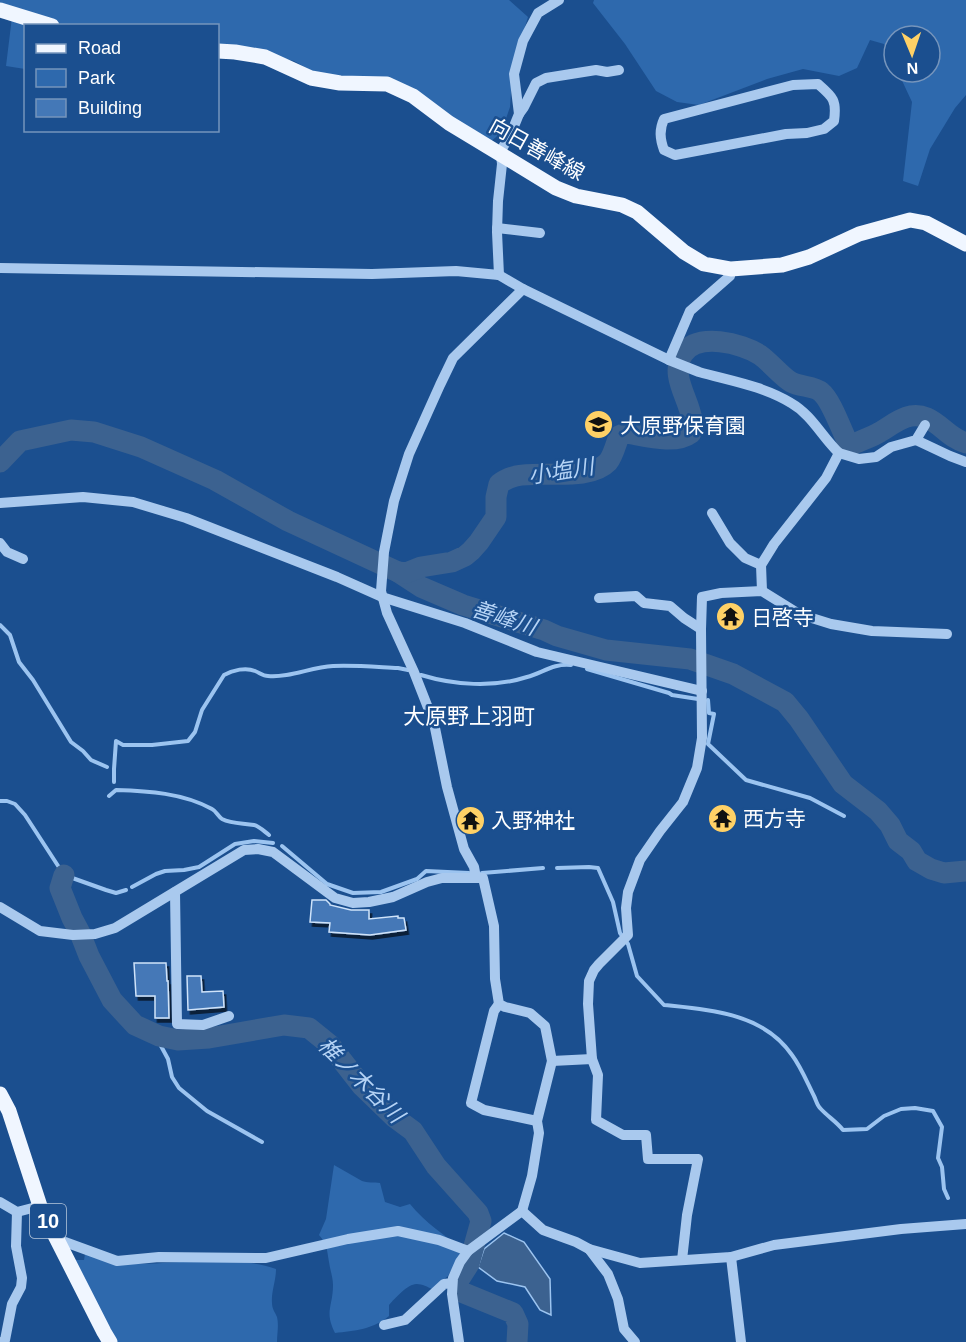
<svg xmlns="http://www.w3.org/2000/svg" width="966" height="1342" font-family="Helvetica,'Noto Sans JP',sans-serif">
<defs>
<filter id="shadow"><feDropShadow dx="2.5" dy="4" stdDeviation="0" flood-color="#0009"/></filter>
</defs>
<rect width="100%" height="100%" fill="#1b4f8f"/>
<!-- green -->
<g fill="#2e69ad">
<path d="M0,0H509L528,17L513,65L510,107L501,133L490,142L393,81L315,73L294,61L230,45H218V26H26L25,69L6,66L13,9L0,5Z"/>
<path d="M594,0H966V95L955,108L930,149L918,186L903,181L912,102L898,72H930V36H894V64L884,44L870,40L857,68L839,76L803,69L767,79L699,105L677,102L656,91L625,44L593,3Z"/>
<path d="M334,1165L362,1181C367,1183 374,1182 380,1183L385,1202L400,1207L410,1204C425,1223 445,1235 463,1250L448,1276L432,1289C428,1287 422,1284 417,1284C409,1283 395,1298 389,1305V1316C374,1329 354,1331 335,1333C324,1311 333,1307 333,1285C333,1277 330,1270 329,1262C327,1250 327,1244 319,1235L326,1219Z"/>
<path d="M85,1254C99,1257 115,1263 130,1264C177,1265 230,1253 276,1269C276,1281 271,1292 272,1303C272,1309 275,1312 277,1317C279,1325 277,1334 277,1342H110L75,1260H84Z"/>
</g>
<!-- water -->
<path fill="#3c6290" stroke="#9cc4f0" stroke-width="1.5" d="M504,1233L524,1242L550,1279L551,1315L540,1310L525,1287L497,1281L478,1267L484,1249Z"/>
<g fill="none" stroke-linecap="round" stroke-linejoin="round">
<!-- stream -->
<g stroke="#9cc4f0" stroke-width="4">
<path d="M0,625L10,635L19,662L33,680L71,742L83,751L91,760L107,767"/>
<path d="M587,669L669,693L672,695L698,699"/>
<path d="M421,675C454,685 493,688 527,677C542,673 554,663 571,665"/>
<path d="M708,700L709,713L714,714L708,744L746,780L810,798L844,816"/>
<path d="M114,782V769L116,741L123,745H152L188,741L195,732L202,710L224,675C233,670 246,667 255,671C260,673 263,676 268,676C290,678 311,667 333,666C354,665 377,667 398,668L408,670"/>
<path d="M109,796L116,790C148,791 183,793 212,809C216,811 218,816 222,819C232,824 243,823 254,825C259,826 265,832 269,835"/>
<path d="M0,801H7L15,804L25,815L64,875L106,890L116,893L126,890"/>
<path d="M282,846L327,884L353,893L381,892L417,879L426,871L469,873"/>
<path d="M557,868L589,867L598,868L613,902L620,933L628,944L637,976L664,1005C711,1010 763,1013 792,1055C801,1067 807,1082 814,1096C816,1100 817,1105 820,1108C827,1116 837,1122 843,1130L867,1129L884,1116L901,1109L915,1108L933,1111L942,1127L938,1158L942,1167L944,1189L948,1198"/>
<path d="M482,873L543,868"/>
<path d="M132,887L156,874L165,871L184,870L199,867L235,844L254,841L273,843"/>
<path d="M154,1033L168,1059L172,1077L179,1088L207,1111L262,1142"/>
</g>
<!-- river -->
<g stroke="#3c6290" stroke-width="21">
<path d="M0,462L20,441L71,430L94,432L141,447L215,480L288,521L398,572L421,587L463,605L544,630L557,636L606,650L690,659L733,674L785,702L799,719L843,784L878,811L890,825L898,841L911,851L917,861L931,869L944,873L966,871"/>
<path d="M398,572L406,573L421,567L452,562L465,556L471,551L479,542L496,517V497L499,484C504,480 509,478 516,476C540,470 589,482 608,462C613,456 616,444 619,436L626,433C645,436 675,445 691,433C692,429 693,424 692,420C689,398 669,375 683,354C697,332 742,343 760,355C770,362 782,377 791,382C800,387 814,386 821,392C831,400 841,429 847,441L854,444C862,440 872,437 880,432C894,424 908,410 927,418C941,424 949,438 966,443"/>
<path d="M64,875L60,888L72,918L80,933L89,956L112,1000L135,1025L159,1036L178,1040L209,1038L284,1025L309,1028L330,1045L362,1086L394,1117L413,1131L436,1166L478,1213L481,1221L469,1264L457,1283L459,1291L513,1313L518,1324L517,1342"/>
</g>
</g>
<!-- building -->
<g fill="#4478b7" stroke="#cfe3fa" stroke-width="1.5" filter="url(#shadow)">
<path d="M312,900H326L330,904V905L351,910H369V919L398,916V918H404L406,930L370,935L329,932L330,923L310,922Z"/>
<path d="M134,963H166L167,981H168L169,1018H155V996H136Z"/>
<path d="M187,976H201L202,992L223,991L224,1007L188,1010Z"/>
</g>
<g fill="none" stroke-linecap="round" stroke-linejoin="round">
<!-- minor -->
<g stroke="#a9c9ee" stroke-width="10">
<path d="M818,84C833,97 837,100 834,121L824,129L807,133L786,134L675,155L664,150C660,139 659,130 664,119L793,85Z"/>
<path d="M519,114L524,107L536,83L546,78L596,70L607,72L619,70"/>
<path d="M497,228L540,233"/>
<path d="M0,268L372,274L456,271L499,275L523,289L669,360L690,311L730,276L731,269"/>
<path d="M499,275L497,232L498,201L502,164L501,155L503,147L510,136L519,114L514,74L523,41L538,13L559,0"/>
<path d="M669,360C679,364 689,368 699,372C731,381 763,386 791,403C812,415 822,437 839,453L826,478L774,544L761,565L762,591"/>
<path d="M916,440L950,456L966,462"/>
<path d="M839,453L859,459L876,457L891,447L916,440L925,425"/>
<path d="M0,503L83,497L133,502L186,518L337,577L382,597L465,623L537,652L702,691"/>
<path d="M712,513L730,543L745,558L761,565"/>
<path d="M0,543L7,552L23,559"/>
<path d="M599,598L636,596L644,603L670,606L684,618L701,629"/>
<path d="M476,878L474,867L464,849L447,787L434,723L414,672L387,613L381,591L384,552L394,501L409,454L440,385L453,358L523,289"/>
<path d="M175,892L177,1024L203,1025L229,1016"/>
<path d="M0,907L40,931L73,935L95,934L115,928L244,850L258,849L273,852L335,898L353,903L369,902L393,897L427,882L442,878H483L494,926L495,979L499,1004L505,1007L530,1013L545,1026L552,1061L537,1121L539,1133L532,1176L522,1211L468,1251L460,1262L453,1278L452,1294L459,1342"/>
<path d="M499,1004L494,1011L471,1103L484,1110L537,1121"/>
<path d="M552,1061L592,1059"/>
<path d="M0,1202L17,1212L40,1206"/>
<path d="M522,1211L543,1230L576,1242L589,1249L640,1263L731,1257L774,1245L901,1229L966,1224"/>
<path d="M59,1244L65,1242L117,1261L159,1257L266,1258L348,1239L398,1231L439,1240L468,1251"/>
<path d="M589,1249L608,1274L618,1299L624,1329L635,1342"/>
<path d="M731,1257L741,1342"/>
<path d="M682,1260L687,1215L698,1159H648L646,1135H623L596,1120L598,1075L592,1059L588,1004L589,981L594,970L599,964L628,935L626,908L628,892L640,860L660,831L683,802L697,768L702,738L701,629L702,597L721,593L762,591L799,614L831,624L872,631L947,634"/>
<path d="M384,1325L405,1320L444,1284L452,1283"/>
<path d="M2,1342L5,1340L12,1304L21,1287L22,1278L16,1246L17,1212"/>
</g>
<!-- major -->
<g stroke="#f0f6ff" stroke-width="15">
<path d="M0,10L52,26"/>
<path d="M218,51L235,52L265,57L311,78L340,83L387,84L413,96L449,123L556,188L576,196L622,205L637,212L684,252L704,264L731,269L782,265L809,257L859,234L910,220L926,223L966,244"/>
<path d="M0,1094L9,1111L40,1206L104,1332L110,1342"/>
</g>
</g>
<!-- icons -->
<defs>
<symbol id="school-disc" viewBox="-11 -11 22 22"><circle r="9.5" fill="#ffd166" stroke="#1b4f8f"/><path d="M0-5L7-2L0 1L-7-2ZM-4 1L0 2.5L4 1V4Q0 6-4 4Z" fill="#111"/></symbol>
<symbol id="temple-disc" viewBox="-11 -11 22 22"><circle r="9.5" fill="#ffd166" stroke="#1b4f8f"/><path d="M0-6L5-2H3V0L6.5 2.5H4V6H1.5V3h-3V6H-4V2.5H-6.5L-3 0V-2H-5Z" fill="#111"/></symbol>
</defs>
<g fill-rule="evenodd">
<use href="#school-disc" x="582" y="408" width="33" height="33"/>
<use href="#temple-disc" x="714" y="600" width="33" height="33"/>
<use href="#temple-disc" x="706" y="802" width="33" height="33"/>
<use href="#temple-disc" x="454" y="804" width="33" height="33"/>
</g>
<g text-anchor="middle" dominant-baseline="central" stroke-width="5" stroke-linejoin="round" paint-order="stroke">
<!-- shield labels -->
<rect fill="#1b4f8f" stroke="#bbcadd" stroke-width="1.5" x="30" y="1204" width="36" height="34" rx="4.5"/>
<g font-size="20" font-weight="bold" fill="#fff">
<text x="48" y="1221">10</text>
</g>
<!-- street labels -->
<g font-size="21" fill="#fff" stroke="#1b4f8f">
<text transform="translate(537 149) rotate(29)">向日善峰線</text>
</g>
<!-- poi labels -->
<g font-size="21" fill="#fff" stroke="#1b4f8f" text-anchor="start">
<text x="620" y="425">大原野保育園</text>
<text x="751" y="617">日啓寺</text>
<text x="743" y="818">西方寺</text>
<text x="491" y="820">入野神社</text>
</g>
<!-- water labels -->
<g font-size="22" font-style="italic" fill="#b5d3f5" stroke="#1b4f8f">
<text transform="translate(561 471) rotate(-9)">小塩川</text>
<text transform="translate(504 618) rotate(18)">善峰川</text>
<text transform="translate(361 1080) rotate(45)">椎ノ木谷川</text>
</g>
<!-- neighbourhood labels -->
<g font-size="22" fill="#fff" stroke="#1b4f8f">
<text x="469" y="716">大原野上羽町</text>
</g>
</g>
<!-- legend -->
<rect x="24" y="24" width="195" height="108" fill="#1b4f8f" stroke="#7695bc" stroke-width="1.5"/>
<rect x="36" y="44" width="30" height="9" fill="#f0f6ff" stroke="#7695bc" stroke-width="1.5"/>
<text x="78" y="54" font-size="18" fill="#ffffff">Road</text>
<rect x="36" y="69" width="30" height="18" fill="#2e69ad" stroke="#7695bc" stroke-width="1.5"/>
<text x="78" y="84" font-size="18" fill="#ffffff">Park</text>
<rect x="36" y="99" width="30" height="18" fill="#4478b7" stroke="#7695bc" stroke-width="1.5"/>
<text x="78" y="114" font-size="18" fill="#ffffff">Building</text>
<!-- north arrow -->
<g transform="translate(912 54) rotate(178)"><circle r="28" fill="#1b4f8f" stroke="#7695bc" stroke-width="1.5"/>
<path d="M0-4.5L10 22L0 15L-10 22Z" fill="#ffd166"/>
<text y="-9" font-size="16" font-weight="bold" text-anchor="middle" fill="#ffffff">N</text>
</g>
</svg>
